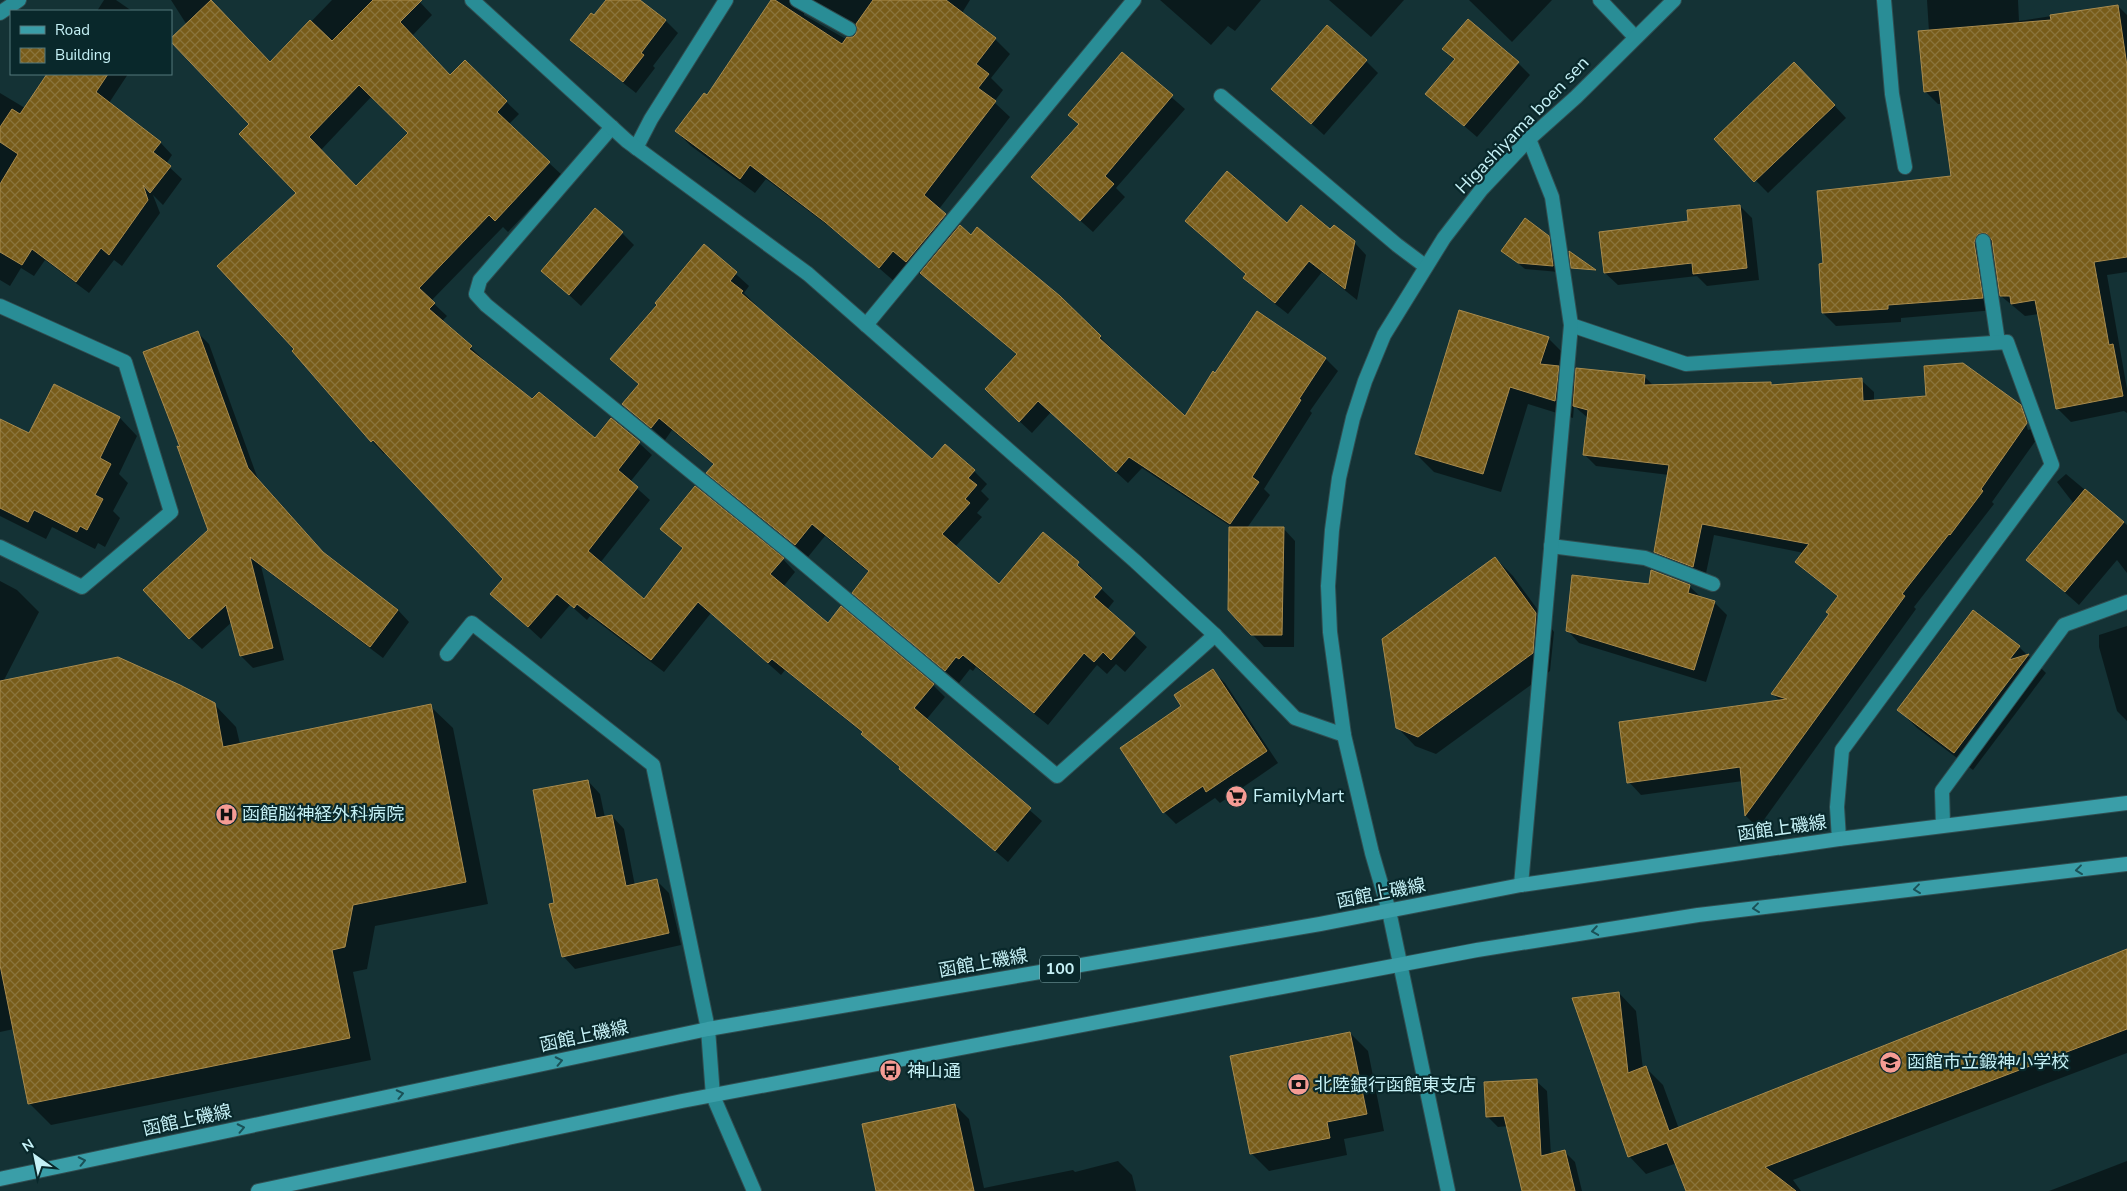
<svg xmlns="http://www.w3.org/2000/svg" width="2127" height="1191" font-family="'Nunito Sans','Noto Sans JP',sans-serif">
<defs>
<pattern id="building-cross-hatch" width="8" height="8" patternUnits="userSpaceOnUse" patternTransform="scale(1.25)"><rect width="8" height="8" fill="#785c1a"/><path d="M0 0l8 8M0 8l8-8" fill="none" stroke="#8a743c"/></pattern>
</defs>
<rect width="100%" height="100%" fill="#143235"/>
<!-- shadow -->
<g fill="#0007" fill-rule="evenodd">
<path d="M104,0H116L132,11H97Z"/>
<path d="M171,0H210L270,64L332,0H418L432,15L412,36L451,76L465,62L519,114L508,125L562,175L508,232L503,227L431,301L447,316L442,321L483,359L482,361L532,401L595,440L639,443L652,455L630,482L650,500L600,563L644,601L684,550L661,529L783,559L795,572L783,587L828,625L933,685L945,697L926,720L1042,821L1008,862L913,781L863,733L785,670L781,675L711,613L664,672L590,616L587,620L570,605L541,639L492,594L504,579L386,452L384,454L372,441L295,350L298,193L250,124ZM372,96L410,133L357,187L321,150Z"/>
<path d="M607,0H638L666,21L678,33L653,66L655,68L636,93L584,52L572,39L594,17Z"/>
<path d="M772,0H970L962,13L995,39L1010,54L991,78L1003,90L994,102L1010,117L939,209L959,228L1060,297L1112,349L1111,350L1185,418L1257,313L1326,359L1338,371L1310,411L1312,413L1264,489L1270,495L1247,528H1283L1295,541L1294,647H1264L1230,610V526L1142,468L1128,483L1051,412L1032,433L998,401L1018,355L923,275L922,276L909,265L895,282L842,236L766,179L755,193L691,146L676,131L707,97ZM817,7L858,31L854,37L844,38L804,15V11Z"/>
<path d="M1160,0H1261L1235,31L1228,26L1211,45Z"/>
<path d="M1329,0H1404L1371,37Z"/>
<path d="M1469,0H1552L1512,42Z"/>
<path d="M1927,0H2018L2019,21L2118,6L2127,15V272L2107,275L2127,389V413L2124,411L2071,422L2058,409L2039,314L2025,316L2001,296L1994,246L1990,247L1995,310L1901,318V322L1836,326L1823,313L1952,177L1942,104H1938L1925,91L1929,32Z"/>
<path d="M1444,49L1518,63L1530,75L1477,137L1427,94L1455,61Z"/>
<path d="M1122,54L1185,109L1116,188L1125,197L1093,232L1045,189L1080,125L1070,115Z"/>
<path d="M1366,61L1378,73L1324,135L1273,89Z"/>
<path d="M48,74H128L109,103L160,142L172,155L166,164L182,179L163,205L153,195L160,213L122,266L114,260L89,293L45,260L34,276L21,268L10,286L0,280V93L25,108Z"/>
<path d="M1807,76L1846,118L1768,193L1715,139Z"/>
<path d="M1740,206L1752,218L1759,280L1707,286L1697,276L1618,285L1605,273Z"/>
<path d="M1186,221L1287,225L1331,230L1354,242L1366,255L1357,300L1322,272L1288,314L1257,290L1245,277L1247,275Z"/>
<path d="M622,233L634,245L581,306L543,271Z"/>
<path d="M1548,237L1554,243L1559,272L1525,269L1503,251Z"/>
<path d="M705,246L749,286L744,293L755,304L754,306L932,460L974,471L987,484L981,491L989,499L977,513L982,517L955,547L1000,586L1043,534L1091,576L1090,578L1114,601L1107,610L1147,647L1125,672L1116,664L1107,674L1097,665L1048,725L976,667L973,671L970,669L959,683L854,593L870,573L825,536L808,557L721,486L708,473L714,465L672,430L665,440L624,404L640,385L612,359L658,305Z"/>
<path d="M197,332L209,344L259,482L326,556L398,610L409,622L383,658L261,566L284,660L253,668L241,656L232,622L202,649L190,638L209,531L182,450Z"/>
<path d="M1548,338L1566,356L1562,371L1576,385L1644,376L1654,386L1770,383L1773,386L1861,380L1874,392V401L2020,406L2023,409H2021L2028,430L2031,429L2024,410L2033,419L2039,436L1992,502L1994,504L1914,607L1916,609L1758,828L1746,816L1743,781L1641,795L1629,782L1780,701L1773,694L1830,614L1839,597L1797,562L1804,553L1714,535L1705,578L1668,564L1656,552L1669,475L1596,466L1584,454L1588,418L1574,406L1573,418L1528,404L1501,492L1434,472L1416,454Z"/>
<path d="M54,386L120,418L137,436L119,474L128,483L113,511L120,518L105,547L98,543L95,549L52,527L46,539L0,516V420L29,435Z"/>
<path d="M2066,474L2127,525V573L2117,560L2079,605L2028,560L2074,504L2057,482Z"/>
<path d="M1495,558L1513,576L1554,632L1550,671L1436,754L1415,746L1397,727Z"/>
<path d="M0,581L17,590L39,612L3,682L214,704L236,727L240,744L430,706L453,728L488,904L375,926L367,969L353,972L371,1060L51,1125L29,1103L14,1029L0,1032Z"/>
<path d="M1650,585L1689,586L1702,598L1714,602L1727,615L1706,682L1579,643L1567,630Z"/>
<path d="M1973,612L2019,647L2046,673L1973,770L1917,728L1899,710Z"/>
<path d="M2127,626V721L2117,711L2099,647V635Z"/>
<path d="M1213,671L1225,683L1278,763L1220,803L1215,798L1176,824L1164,812L1121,748L1183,707Z"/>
<path d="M588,781L600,794L605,818L612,816L624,829L635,886L657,881L669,893L681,945L575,969L563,956L556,904Z"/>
<path d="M2127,950V1053L1793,1180L1801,1191H1688L1677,1163L1646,1174L1629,1156L1619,993L1636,1011L1643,1069L1646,1068L1663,1085L1679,1129Z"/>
<path d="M1350,1033L1368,1051L1384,1131L1344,1139L1347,1155L1269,1171L1251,1153Z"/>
<path d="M1536,1081L1547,1091L1551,1155L1565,1152L1575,1162L1582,1191H1524L1508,1126L1498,1127L1487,1116Z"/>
<path d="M955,1105L969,1119L984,1188L1073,1170L1075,1172L1118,1161L1132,1175L1136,1191H877Z"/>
<path d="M2127,1161V1191H2049Z"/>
</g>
<!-- building -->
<g fill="url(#building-cross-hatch)" stroke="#a98b4d" fill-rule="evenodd">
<path d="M211,0L270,62L310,20L332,41L373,0H422L400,22L450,75L465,60L507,101L497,112L550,162L495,221L489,215L419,288L435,303L429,309L472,346L469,349L532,399L539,392L595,438L611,418L640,442L618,470L638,487L588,551L644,599L683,548L660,529L695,486L784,558L770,574L828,623L841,606L934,684L914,708L1031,808L995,851L899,769L900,767L861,734L863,732L772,659L768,663L698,602L651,660L577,604L574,608L557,594L528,627L490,594L503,579L373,440L371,442L292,351L294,349L217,266L296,193L239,134L249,124L171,42V38ZM359,85L408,133L356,186L309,137Z"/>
<path d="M606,0H640L666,20L641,53L644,55L623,82L570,40L591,13L594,15Z"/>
<path d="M771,0H775L842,44L847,37H853L856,34V24L873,0H946L996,38L976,64L989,74L978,88L996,101L924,195L946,214L906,262L893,251L879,268L825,222L750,165L740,179L675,131L704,93L707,95Z"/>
<path d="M2118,5L2127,66V257L2094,262L2109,345L2113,344L2123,396L2056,409L2035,300L2011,304L2010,296H2000L1992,240L1986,233L1978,234L1974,242L1983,298L1888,305V309L1822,313L1819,264L1823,263L1817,191L1951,176L1939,90L1924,92L1918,31L2051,20L2050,15Z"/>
<path d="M1468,19L1519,62L1464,126L1425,94L1455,59L1442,49Z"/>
<path d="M1327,25L1367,60L1311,124L1271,89Z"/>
<path d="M1122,52L1173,95L1105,176L1114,184L1080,221L1031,177L1079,124L1068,115Z"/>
<path d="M1794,62L1835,105L1754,182L1714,139Z"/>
<path d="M47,74H108L96,92L161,142L153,152L171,166L150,193L143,185L148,200L109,255L101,248L76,282L32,249L22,265L0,252V184L18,154L0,142V127L12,109L20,114Z"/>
<path d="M1227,171L1287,223L1301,205L1330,229L1334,225L1355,241L1345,289L1309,261L1275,303L1243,278L1246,274L1185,221Z"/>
<path d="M1740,205L1747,268L1693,274L1692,263L1604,273L1599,232L1688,221L1687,210Z"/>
<path d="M595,208L623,232L569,295L541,271Z"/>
<path d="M1525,218L1549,236L1553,266L1518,263L1501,251Z"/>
<path d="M960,225L971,235L977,227L1060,296L1101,336L1099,338L1185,416L1213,371L1215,373L1257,311L1326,358L1299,399L1301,400L1252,477L1259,482L1230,524L1129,457L1116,472L1038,401L1019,422L985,389L1017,354L920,273Z"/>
<path d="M704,244L737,272L730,281L743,291L741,293L932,459L945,444L975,470L968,478L977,485L965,499L970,503L942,534L999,584L1043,532L1079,562L1077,565L1102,588L1094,597L1135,633L1111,660L1103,652L1094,662L1084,653L1034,713L963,655L959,659L956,657L945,671L852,593L869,571L812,524L795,545L706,473L714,464L659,418L651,428L622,404L639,384L610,359L657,305L655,303Z"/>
<path d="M1569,251L1596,270L1571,268Z"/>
<path d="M1459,310L1549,337L1540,364L1559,366L1555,401L1510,387L1483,474L1415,454Z"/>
<path d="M198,331L248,468L323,552L398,610L370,647L250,557L273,648L240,656L226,605L189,639L143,590L208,530L177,446L180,447L143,352Z"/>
<path d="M1963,363L2021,405L2027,423L1981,489L1983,491L1950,535L1949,534L1902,594L1905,596L1745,816L1740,767L1627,783L1619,722L1787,699L1771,694L1829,614L1826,612L1838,596L1795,562L1809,544L1702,524L1693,567L1654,552L1669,465L1583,455L1588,410L1573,406L1576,368L1645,375L1644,385L1771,382V385L1862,378L1863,401L1926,396L1924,366Z"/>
<path d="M54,384L120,417L100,458L111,464L95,495L103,499L87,530L80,526L77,532L34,510L28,522L0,508V419L29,433Z"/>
<path d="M2085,489L2124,522L2065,592L2026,560Z"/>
<path d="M1229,527H1284L1282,635H1251L1228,610Z"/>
<path d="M1495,557L1536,613L1533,653L1418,737L1396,728L1382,639Z"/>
<path d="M1651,570L1690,585L1688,593L1715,601L1694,670L1566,631L1572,575L1649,584Z"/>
<path d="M1973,610L2020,646L2009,660L2029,654L1954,753L1897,710Z"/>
<path d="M118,657L180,685L215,703L223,747L431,704L466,882L353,905L345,947L332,950L350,1038L28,1104L0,965V681Z"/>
<path d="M1213,669L1267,751L1206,792L1203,786L1163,813L1120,748L1181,706L1174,695Z"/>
<path d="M588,780L596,818L612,815L626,886L657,879L669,933L562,957L549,904L554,903L533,790Z"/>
<path d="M2127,949V1029L1765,1167L1796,1191H1686L1667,1143L1628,1157L1572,998L1619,992L1628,1073L1646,1066L1669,1131Z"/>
<path d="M1350,1032L1367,1114L1327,1122L1330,1138L1250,1154L1230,1056Z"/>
<path d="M1537,1079L1541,1156L1565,1150L1575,1191H1522L1504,1116L1486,1117L1484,1082Z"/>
<path d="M955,1104L974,1191H876L862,1124Z"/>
</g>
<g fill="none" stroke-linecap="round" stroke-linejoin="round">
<defs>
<g id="minor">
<path d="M797,0L849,29"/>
<path d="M1600,0L1635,37"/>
<path d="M1884,0L1892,94L1905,167"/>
<path d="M0,13L19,0"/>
<path d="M1221,96L1397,245L1425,266"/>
<path d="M612,127L480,280L476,294L486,305L791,553L1057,776L1215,635"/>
<path d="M636,148L651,119L726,0"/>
<path d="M1983,241L1998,342"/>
<path d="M0,306L125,362L171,512L82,587L0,547"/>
<path d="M866,325L1134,0"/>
<path d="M1571,325L1686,364L2007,342L2052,465L1842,750L1837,807L1839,839"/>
<path d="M1551,546L1645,558L1713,584"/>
<path d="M447,654L472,623L653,765L708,1029L713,1096L754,1191"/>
<path d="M1943,825L1942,791L2064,625L2127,602"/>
<path d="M1521,885L1571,325L1552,197L1529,139"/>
</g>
<g id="tertiary">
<path d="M472,0L627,141L808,274L1135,561L1215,635L1295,718L1344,735"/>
<path d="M1448,1191L1389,911L1372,853L1344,735L1330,632L1328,586L1332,530L1339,478L1353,418L1365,381L1384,335L1444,238L1481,190L1529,139L1576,97L1674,0"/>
</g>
<g id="primary">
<path d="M0,1179L708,1029L1320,924L1521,885L1839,839L2127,803"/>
<path d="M258,1191L682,1101L1477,950L1698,915L2127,864"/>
</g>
</defs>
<!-- minor casing -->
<use href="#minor" stroke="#304e51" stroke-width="16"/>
<!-- tertiary casing -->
<use href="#tertiary" stroke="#304e51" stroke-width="16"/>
<!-- primary casing -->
<use href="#primary" stroke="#304e51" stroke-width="16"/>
<!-- minor -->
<use href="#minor" stroke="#298d96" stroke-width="14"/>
<!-- tertiary -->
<use href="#tertiary" stroke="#298d96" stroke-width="14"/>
<!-- primary -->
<use href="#primary" stroke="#3a9ea8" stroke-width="14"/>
</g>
<!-- one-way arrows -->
<defs><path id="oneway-chevron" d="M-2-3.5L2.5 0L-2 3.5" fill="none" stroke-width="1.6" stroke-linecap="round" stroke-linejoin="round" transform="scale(1.25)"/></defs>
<g stroke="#1a5157">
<use href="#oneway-chevron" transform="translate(2079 870) rotate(173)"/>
<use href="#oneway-chevron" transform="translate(1917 889) rotate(173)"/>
<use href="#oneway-chevron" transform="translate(1756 908) rotate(173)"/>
<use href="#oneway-chevron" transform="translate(1595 931) rotate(171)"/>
<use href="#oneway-chevron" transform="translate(559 1061) rotate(-12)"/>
<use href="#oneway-chevron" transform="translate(400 1094) rotate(-12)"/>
<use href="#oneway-chevron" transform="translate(241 1128) rotate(-12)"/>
<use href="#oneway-chevron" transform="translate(82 1161) rotate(-12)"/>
</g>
<!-- icons -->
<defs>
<symbol id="supermarket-disc" viewBox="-11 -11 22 22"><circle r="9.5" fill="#f59c95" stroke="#09282b"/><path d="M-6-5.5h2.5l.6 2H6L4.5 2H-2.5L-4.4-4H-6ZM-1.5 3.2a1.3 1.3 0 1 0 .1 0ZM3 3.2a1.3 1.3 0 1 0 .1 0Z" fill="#111"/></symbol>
<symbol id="hospital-disc" viewBox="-11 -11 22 22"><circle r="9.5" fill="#f59c95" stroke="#09282b"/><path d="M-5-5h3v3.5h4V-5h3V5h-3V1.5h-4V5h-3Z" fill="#111"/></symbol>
<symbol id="school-disc" viewBox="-11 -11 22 22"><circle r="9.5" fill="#f59c95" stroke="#09282b"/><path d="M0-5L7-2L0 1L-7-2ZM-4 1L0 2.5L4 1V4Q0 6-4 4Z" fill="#111"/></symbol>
<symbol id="bus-disc" viewBox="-11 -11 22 22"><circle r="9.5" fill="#f59c95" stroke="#09282b"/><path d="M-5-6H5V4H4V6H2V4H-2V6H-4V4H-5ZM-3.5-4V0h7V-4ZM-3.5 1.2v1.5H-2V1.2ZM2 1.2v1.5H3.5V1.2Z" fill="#111"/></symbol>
<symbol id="bank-disc" viewBox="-11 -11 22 22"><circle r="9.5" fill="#f59c95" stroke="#09282b"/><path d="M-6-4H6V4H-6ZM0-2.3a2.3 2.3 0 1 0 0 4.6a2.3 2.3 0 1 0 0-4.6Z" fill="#111"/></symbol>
</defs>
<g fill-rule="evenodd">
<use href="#supermarket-disc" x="1224" y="784" width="25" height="25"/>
<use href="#hospital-disc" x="214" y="802" width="25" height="25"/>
<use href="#school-disc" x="1878" y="1050" width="25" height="25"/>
<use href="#bus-disc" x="878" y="1058" width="25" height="25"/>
<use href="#bank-disc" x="1286" y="1072" width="25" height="25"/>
</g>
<g text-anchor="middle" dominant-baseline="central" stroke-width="4.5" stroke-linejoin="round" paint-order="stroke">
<!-- shield labels -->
<rect fill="#09282b" stroke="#8db5b9" stroke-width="1" x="1040" y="955.5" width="40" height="27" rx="4"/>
<g font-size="16" font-weight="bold" fill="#c6f1f6">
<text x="1060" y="969">100</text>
</g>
<!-- street labels -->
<g font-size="18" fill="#c6f1f6" stroke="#09282b">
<text transform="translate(1522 125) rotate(-46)">Higashiyama boen sen</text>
<text transform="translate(1782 828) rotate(-8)">函館上磯線</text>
<text transform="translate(1381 893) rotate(-11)">函館上磯線</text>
<text transform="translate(983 963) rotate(-10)">函館上磯線</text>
<text transform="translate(584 1036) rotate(-12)">函館上磯線</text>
<text transform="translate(187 1120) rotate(-12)">函館上磯線</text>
</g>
<!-- poi labels -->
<g font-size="18" fill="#c6f1f6" stroke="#09282b" text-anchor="start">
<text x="1253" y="796">FamilyMart</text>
<text x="242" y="814">函館脳神経外科病院</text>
<text x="1907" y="1062">函館市立鍛神小学校</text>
<text x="907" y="1071">神山通</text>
<text x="1314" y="1085">北陸銀行函館東支店</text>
</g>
</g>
<!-- legend -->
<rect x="10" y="10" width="162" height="65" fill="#09282b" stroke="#55787c"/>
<rect x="20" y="26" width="25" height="8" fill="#3a9ea8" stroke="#55787c"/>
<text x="55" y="35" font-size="15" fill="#c6f1f6">Road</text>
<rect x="20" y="48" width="25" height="15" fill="url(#building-cross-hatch)" stroke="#55787c"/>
<text x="55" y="60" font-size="15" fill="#c6f1f6">Building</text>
<!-- north arrow -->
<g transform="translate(35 1156) rotate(327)" stroke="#09282b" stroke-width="4" paint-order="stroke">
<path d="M0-4L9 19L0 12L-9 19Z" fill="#c6f1f6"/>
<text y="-8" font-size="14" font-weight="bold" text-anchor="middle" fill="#c6f1f6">N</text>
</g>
</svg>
